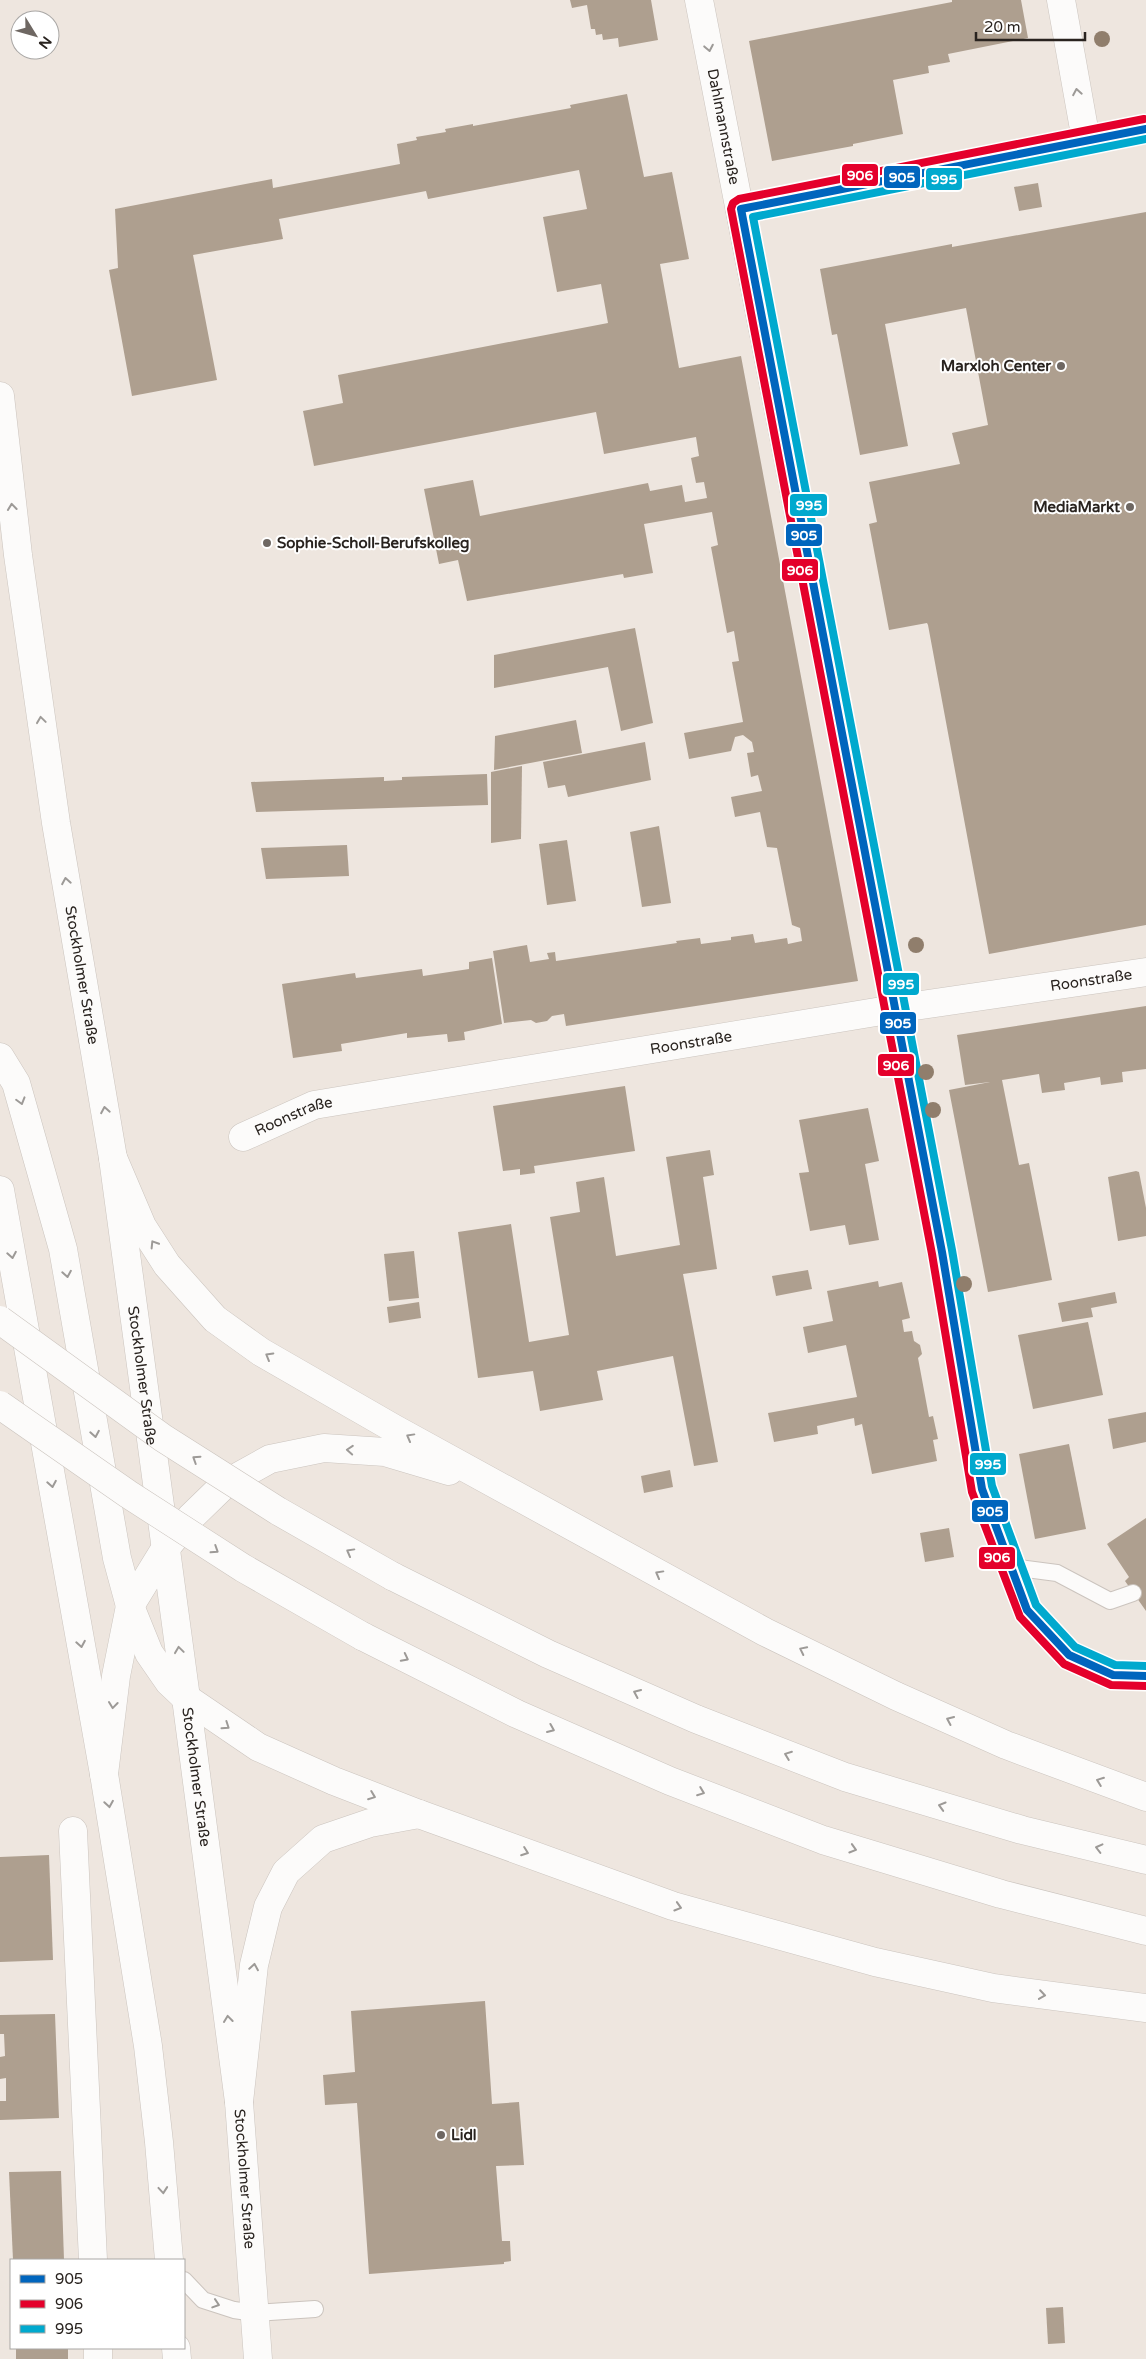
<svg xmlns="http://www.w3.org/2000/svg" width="1146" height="2359" font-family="'Varela Round',sans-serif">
<rect width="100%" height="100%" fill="#eee6df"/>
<!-- building -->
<g fill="#ae9f8f">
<path d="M570,0H651L658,40L619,47L618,38L603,40L602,34L596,35L595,29H591L587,5L572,8Z"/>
<path d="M952,0H1021L1028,38L948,54L950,62L928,66L929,73L893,80L903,134L853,144V146L772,161L749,41L952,2Z"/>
<path d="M627,94L644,177L672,172L689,259L660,264L679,368L741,356L858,981L566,1026L564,1014L552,1016L547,1021L536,1023L531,1020L504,1023L493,951L527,945L530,962L549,959L547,953L555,952L556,961L677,943L676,941L700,938L701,944L731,940V937L753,934L755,943L787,938L788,944L802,941L800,928L792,925L777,848L767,847L760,812L735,817L731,797L762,791L758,775L751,777L747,753L754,752L752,742L743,735L735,737L731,751L689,759L684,733L743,722L732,662L739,661L734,631L727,633L711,547L718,545L712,512L644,524L653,573L624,578L623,574L467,601L458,560L439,564L424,489L473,480L480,516L648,483L650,491L682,485L685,502L707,498L704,482L696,483L691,458L699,456L696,437L604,454L596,412L314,466L303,411L343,403L338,375L608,323L601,284L557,292L543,217L587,209L579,170L428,199L426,191L279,219L283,239L193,255L217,380L132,396L109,270L118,268L115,209L272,179L273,188L400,164L397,144L417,140L416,137L446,132L445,129L473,124V126L571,108L570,105Z"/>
<path d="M1038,183L1042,207L1019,211L1014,187Z"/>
<path d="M1146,212V925L989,954L928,625L927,623L889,630L869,524L877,522L869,482L960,464L952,433L988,425L966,308L885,324L908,446L860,455L837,334L832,335L820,269L952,244V247Z"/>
<path d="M635,628L653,723L621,731L608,667L494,688V655Z"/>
<path d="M576,720L582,753L494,770L495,736Z"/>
<path d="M645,742L651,780L568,797L565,785L548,788L543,762Z"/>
<path d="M522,766L521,839L491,843V772Z"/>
<path d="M487,774L488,805L256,812L251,782L384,777V781L402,780V777Z"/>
<path d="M659,826L671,903L642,907L630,832Z"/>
<path d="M567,840L576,901L547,905L539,844Z"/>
<path d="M347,845L349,876L266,879L261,848Z"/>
<path d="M492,958L502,1024L464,1032L465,1040L448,1042L447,1034L407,1038V1033L341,1044L342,1051L293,1058L282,984L355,973L356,978L422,969L423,976L469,969V962Z"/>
<path d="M1146,1006V1069L1122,1072L1123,1082L1101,1085L1100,1077L1064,1083L1065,1090L1042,1093L1039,1074L1002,1080L1019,1165L1029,1163L1052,1280L988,1292L949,1090L990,1082L965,1085L957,1035Z"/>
<path d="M625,1086L635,1151L534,1166L535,1173L520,1175V1169L503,1171L493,1106Z"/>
<path d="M868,1108L879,1161L865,1164L879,1240L849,1245L845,1225L810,1231L799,1173L809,1172L799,1120Z"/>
<path d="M710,1150L714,1175L703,1177L717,1269L683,1274L718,1462L694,1466L673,1356L597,1371L603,1400L540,1411L533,1371L478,1378L458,1232L511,1224L529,1342L569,1335L550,1217L580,1212L576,1182L604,1177L616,1256L680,1245L666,1157Z"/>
<path d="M1136,1171L1139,1172L1146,1208V1236L1118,1241L1108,1177Z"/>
<path d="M414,1251L419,1298L389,1301L384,1254Z"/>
<path d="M808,1270L812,1289L776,1296L772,1276Z"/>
<path d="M878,1281L879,1287L902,1282L910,1318L902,1320L904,1332L912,1331L914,1341L920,1345L922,1354L918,1358L929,1417L933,1416L938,1439L933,1440L937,1461L872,1474L862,1424L855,1426L854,1418L817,1426L818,1434L774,1442L768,1413L857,1397L846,1345L808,1353L803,1327L833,1321L827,1291Z"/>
<path d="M1115,1292L1117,1303L1091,1308L1093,1317L1062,1322L1058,1303Z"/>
<path d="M419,1302L421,1318L389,1323L387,1307Z"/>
<path d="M1088,1322L1103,1395L1033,1409L1018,1335Z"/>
<path d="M1146,1412V1442L1113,1449L1108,1419Z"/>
<path d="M1069,1444L1086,1529L1035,1539L1019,1454Z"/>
<path d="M670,1470L673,1487L644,1493L641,1476Z"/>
<path d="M1146,1518V1611L1125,1581L1129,1577L1107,1544Z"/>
<path d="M949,1528L954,1557L925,1562L920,1533Z"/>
<path d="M49,1855L53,1960L0,1962V1857Z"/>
<path d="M485,2001L492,2104L519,2102L524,2165L496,2166L502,2241H510L511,2261L504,2262V2264L369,2274L357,2103L325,2105L323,2075L355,2072L351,2011Z"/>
<path d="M55,2014L59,2118L0,2120V2101H6V2078L0,2079V2057L5,2056L4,2034H0V2015Z"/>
<path d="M61,2171L64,2260H13L9,2172Z"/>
<path d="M1063,2307L1065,2343L1048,2344L1046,2308Z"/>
<rect x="16" y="2348" width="52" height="11"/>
</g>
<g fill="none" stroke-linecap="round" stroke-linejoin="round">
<defs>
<g id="lane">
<path d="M1011,1567L1057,1573L1110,1601L1133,1593"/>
<path d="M184,2280L203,2300L234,2310L255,2313L315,2309"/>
</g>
<g id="street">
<path id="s1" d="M699,0L942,1252L982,1489L1027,1610L1069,1655L1113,1675L1146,1676"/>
<path d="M1061,0L1086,140"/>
<path d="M741,209L1146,129"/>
<path id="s2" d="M243,1137L314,1105L894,1009L1146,972"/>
<path d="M73,1831L93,2260"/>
<path d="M98,2348V2359"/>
</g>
<g id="secondary">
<path id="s3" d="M0,396L18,555L56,823L113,1158L186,1698L239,2102L258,2359"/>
<path d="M0,1190L104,1774L148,2046L159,2142L169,2260"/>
<path d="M176,2348L177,2359"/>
</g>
<g id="highway">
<path d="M0,1057L16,1083L63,1249L117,1558L130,1606L149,1653L169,1682L186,1698L258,1747L334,1781L419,1814L673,1906L875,1962L993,1988L1146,2008"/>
<path d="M113,1158L142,1226L167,1265L215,1319L261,1352L393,1428L765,1632L896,1696L1006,1745L1146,1797"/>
<path d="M392,1576L548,1654L696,1719L845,1777L1022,1830L1146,1860"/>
<path d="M362,1636L517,1714L670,1781L823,1840L1001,1894L1146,1931"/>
<path d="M104,1774L116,1676L130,1606L165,1549L191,1517L225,1484L270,1459L324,1448L385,1452L449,1471"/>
<path d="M239,2102L254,1965L268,1907L286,1872L323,1839L370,1823L419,1814"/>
</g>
</defs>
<!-- lane casing -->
<use href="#lane" stroke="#cbc4be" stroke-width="18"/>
<!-- street casing -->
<use href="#street" stroke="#cbc4be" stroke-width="29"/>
<!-- secondary casing -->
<use href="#secondary" stroke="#cbc4be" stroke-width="29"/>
<!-- highway casing -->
<use href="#highway" stroke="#cbc4be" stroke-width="29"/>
<!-- lane -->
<use href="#lane" stroke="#fcfbfa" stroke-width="16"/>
<!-- street -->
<use href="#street" stroke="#fcfbfa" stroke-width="28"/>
<!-- secondary -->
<use href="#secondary" stroke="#fcfbfa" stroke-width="28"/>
<!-- highway -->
<use href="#highway" stroke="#fcfbfa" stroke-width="28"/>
<defs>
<g id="highway-bridge">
<path d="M0,1320L163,1438L278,1511L392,1576"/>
<path d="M0,1405L128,1494L243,1568L362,1636"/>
</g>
</defs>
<!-- highway-bridge casing -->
<use href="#highway-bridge" stroke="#cbc4be" stroke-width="29" stroke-linecap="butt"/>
<!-- highway-bridge -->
<use href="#highway-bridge" stroke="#fcfbfa" stroke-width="28"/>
<defs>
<path id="bus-1" d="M1146,129L741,209L942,1252L982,1489L1027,1610L1069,1655L1113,1675L1146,1676"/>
<path id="bus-2" d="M1144,119L739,199L733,203L731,209L932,1254L972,1492L1020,1617L1064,1664L1111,1685L1146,1686"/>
<path id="bus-3" d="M1146,139L753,217L952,1250L992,1486L1036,1605L1075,1647L1115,1665L1146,1666"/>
</defs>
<!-- bus-1 casing -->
<use href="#bus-1" stroke="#fff" stroke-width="11"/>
<!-- bus-2 casing -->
<use href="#bus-2" stroke="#fff" stroke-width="11"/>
<!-- bus-3 casing -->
<use href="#bus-3" stroke="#fff" stroke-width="11"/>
<!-- bus-1 -->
<use href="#bus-1" stroke="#0065bd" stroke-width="8"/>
<!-- bus-2 -->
<use href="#bus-2" stroke="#e4002b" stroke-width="8"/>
<!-- bus-3 -->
<use href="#bus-3" stroke="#00a9ce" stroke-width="8"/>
</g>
<!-- trees -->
<g fill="#907e6c">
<circle cx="1102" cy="39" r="8"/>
<circle cx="916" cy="945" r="8"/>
<circle cx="926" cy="1072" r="8"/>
<circle cx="933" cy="1110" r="8"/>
<circle cx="964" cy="1284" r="8"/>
</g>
<!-- one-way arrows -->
<defs><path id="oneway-chevron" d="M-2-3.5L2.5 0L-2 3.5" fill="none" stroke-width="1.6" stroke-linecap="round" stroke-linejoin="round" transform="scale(1.25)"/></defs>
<g stroke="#9d9a97">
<use href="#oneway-chevron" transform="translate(709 48) rotate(79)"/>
<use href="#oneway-chevron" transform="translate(1077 92) rotate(-100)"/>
<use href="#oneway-chevron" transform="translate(12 507) rotate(-96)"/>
<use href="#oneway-chevron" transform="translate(41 720) rotate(-98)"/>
<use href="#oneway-chevron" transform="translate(66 881) rotate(-100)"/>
<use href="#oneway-chevron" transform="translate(21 1101) rotate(74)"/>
<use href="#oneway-chevron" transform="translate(105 1110) rotate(-100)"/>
<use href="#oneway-chevron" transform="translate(154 1244) rotate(-122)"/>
<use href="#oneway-chevron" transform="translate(12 1255) rotate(80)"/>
<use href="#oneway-chevron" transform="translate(67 1274) rotate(80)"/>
<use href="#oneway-chevron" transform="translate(269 1356) rotate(-150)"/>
<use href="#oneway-chevron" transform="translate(95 1434) rotate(80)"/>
<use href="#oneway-chevron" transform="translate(410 1437) rotate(-151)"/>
<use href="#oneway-chevron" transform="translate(350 1450) rotate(-176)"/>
<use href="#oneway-chevron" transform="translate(196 1459) rotate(-147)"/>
<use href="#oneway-chevron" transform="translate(52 1484) rotate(80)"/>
<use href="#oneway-chevron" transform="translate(215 1550) rotate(33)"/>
<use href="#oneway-chevron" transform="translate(350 1552) rotate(-151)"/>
<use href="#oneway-chevron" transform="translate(659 1574) rotate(-151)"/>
<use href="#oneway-chevron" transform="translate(81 1644) rotate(80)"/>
<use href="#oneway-chevron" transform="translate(179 1650) rotate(-98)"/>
<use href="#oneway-chevron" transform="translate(803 1650) rotate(-154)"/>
<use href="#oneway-chevron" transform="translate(405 1658) rotate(27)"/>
<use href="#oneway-chevron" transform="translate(637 1693) rotate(-156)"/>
<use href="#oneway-chevron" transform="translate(113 1705) rotate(97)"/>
<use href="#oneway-chevron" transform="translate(950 1720) rotate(-156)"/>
<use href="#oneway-chevron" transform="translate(226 1726) rotate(34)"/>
<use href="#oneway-chevron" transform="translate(551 1729) rotate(23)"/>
<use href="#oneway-chevron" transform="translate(788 1755) rotate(-159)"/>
<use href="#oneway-chevron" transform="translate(1100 1781) rotate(-159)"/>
<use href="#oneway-chevron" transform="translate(701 1792) rotate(21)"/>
<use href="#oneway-chevron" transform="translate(372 1796) rotate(21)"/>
<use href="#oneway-chevron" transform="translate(109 1804) rotate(81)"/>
<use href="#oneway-chevron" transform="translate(942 1806) rotate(-164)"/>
<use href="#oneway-chevron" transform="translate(1099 1848) rotate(-166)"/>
<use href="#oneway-chevron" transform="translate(853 1849) rotate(17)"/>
<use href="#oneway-chevron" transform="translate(525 1852) rotate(20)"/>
<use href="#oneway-chevron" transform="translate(678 1907) rotate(17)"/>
<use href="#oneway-chevron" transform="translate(254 1967) rotate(-81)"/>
<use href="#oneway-chevron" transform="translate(1042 1995) rotate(8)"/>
<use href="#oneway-chevron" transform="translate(228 2019) rotate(-97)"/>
<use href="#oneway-chevron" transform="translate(163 2190) rotate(85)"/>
<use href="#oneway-chevron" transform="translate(216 2304) rotate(18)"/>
</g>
<!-- markers -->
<g fill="#6e6762" stroke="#fff" stroke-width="2">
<circle cx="1061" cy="366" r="5"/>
<circle cx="1130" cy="507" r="5"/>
<circle cx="267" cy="543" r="5"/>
<circle cx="441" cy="2135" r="5"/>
</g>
<g text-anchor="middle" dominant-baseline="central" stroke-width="4" stroke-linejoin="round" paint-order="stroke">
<!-- street labels -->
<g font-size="15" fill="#29231f" stroke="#fff">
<text stroke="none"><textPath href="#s1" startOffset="129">Dahlmannstraße</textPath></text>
<text stroke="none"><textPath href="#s3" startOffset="585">Stockholmer Straße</textPath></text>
<text stroke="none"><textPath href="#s2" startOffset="865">Roonstraße</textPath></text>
<text stroke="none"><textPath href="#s2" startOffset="460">Roonstraße</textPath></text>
<text stroke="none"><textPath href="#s2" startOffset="55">Roonstraße</textPath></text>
<text stroke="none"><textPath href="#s3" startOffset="990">Stockholmer Straße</textPath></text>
<text stroke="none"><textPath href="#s3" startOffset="1395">Stockholmer Straße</textPath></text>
<text stroke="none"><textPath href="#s3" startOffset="1800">Stockholmer Straße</textPath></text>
</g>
<!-- poi labels -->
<g font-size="15" font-weight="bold" fill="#29231f" stroke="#fff" text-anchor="end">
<text x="1051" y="366">Marxloh Center</text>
<text x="1120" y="507">MediaMarkt</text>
<text x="277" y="543" text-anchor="start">Sophie-Scholl-Berufskolleg</text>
<text x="451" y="2135" text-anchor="start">Lidl</text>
</g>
</g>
<g stroke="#fff" stroke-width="2">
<rect x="841" y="163" width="38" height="24" rx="5" fill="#e4002b"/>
<rect x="883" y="165" width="38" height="24" rx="5" fill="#0065bd"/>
<rect x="925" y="167" width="38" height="24" rx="5" fill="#00a9ce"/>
<rect x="789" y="493" width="39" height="24" rx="5" fill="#00a9ce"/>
<rect x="785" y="523" width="38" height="24" rx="5" fill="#0065bd"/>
<rect x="781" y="558" width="38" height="24" rx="5" fill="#e4002b"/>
<rect x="882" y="972" width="38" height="24" rx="5" fill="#00a9ce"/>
<rect x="879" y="1011" width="38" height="24" rx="5" fill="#0065bd"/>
<rect x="877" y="1053" width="38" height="24" rx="5" fill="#e4002b"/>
<rect x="969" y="1452" width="38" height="24" rx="5" fill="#00a9ce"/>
<rect x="971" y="1499" width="38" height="24" rx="5" fill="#0065bd"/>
<rect x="978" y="1546" width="38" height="24" rx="5" fill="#e4002b"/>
</g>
<g font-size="14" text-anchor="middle" font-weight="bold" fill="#fff">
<text x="860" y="180">906</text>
<text x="902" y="182">905</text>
<text x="944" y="184">995</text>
<text x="809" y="510">995</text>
<text x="804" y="540">905</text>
<text x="800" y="575">906</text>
<text x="901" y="989">995</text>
<text x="898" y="1028">905</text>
<text x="896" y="1070">906</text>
<text x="988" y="1469">995</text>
<text x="990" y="1516">905</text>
<text x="997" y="1562">906</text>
</g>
<!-- legend -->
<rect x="10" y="2259" width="175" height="90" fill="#ffffff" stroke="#a9a7a5"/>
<rect x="20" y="2275" width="25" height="8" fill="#0065bd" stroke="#a9a7a5"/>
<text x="55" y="2284" font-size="15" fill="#29231f">905</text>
<rect x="20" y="2300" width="25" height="8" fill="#e4002b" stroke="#a9a7a5"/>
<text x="55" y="2309" font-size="15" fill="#29231f">906</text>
<rect x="20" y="2325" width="25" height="8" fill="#00a9ce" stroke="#a9a7a5"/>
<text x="55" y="2334" font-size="15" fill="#29231f">995</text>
<!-- north arrow -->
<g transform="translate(35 35) rotate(127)"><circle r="24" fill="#ffffff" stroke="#a9a7a5"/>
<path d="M0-4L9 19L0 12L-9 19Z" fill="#6e6762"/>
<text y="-8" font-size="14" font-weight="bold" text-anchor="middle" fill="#29231f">N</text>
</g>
<!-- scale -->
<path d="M976 32v8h109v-8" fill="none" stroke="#29231f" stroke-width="2.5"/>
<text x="984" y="32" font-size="15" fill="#29231f" stroke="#ffffff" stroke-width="4" paint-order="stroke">20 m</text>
</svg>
